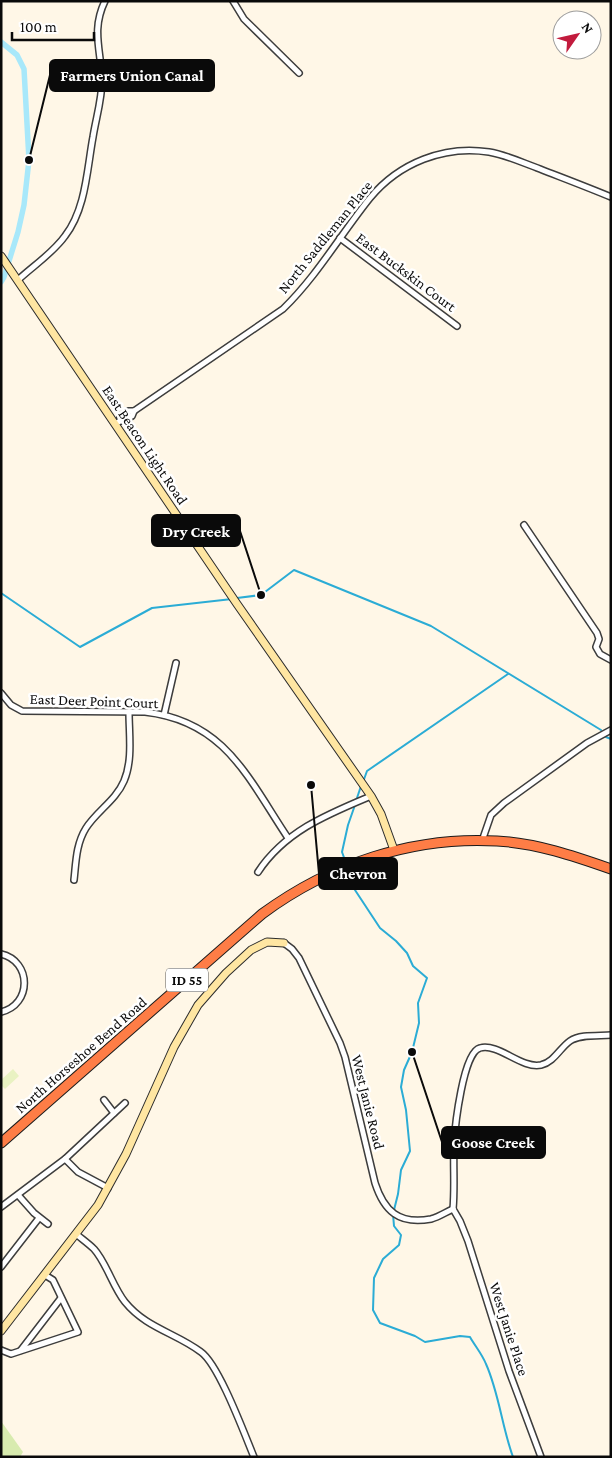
<svg xmlns="http://www.w3.org/2000/svg" width="612" height="1458" font-family="'Crimson Pro',serif">
<rect width="100%" height="100%" fill="#fff7e7"/>
<!-- green -->
<path fill="#d8ebaf" d="M1,1421L23,1452L20,1457H1Z"/>
<!-- pitch -->
<path fill="#e9f2c2" d="M13,1069L19,1076L5,1089L1,1085V1080Z"/>
<g fill="none" stroke-linecap="round" stroke-linejoin="round">
<!-- stream -->
<g stroke="#2bacd5" stroke-width="2">
<path d="M1,593L80,647L152,608L232,599"/>
<path d="M237,598L261,595L294,570L431,626L601,730"/>
<path d="M606,737L611,739"/>
<path d="M363,782L367,771L508,674"/>
<path d="M356,801L361,786"/>
<path d="M346,863L342,852L348,825L355,805"/>
<path d="M348,870L353,887L380,928L396,941L407,953L413,966L427,978L418,1003L419,1023L412,1052L404,1070L401,1087L406,1110L410,1151L401,1170L398,1194L393,1214L394,1226L401,1235L399,1245L383,1259L374,1278L373,1310L380,1323L415,1336L425,1342L460,1336L470,1337C475,1346 482,1354 486,1364C499,1393 502,1427 513,1457"/>
</g>
<!-- canal -->
<path stroke="#a8e8fa" stroke-width="5.5" d="M1,42L17,55L24,69L29,160L24,205L18,232L4,277L1,282"/>
<defs>
<g id="street">
<path d="M233,1L244,19L299,73"/>
<path d="M340,238L457,326"/>
<path d="M18,280C33,266 53,253 65,236C86,209 87,169 93,137C96,118 102,99 102,80C101,50 91,30 105,1"/>
<path d="M134,411L283,309C317,276 341,234 370,198C399,163 444,145 489,152C507,155 523,163 540,169C563,178 587,187 611,197"/>
<path d="M115,424L120,421H124L132,416L134,411H128L120,416V421"/>
<path d="M524,525L597,633L599,639L596,647L600,654L611,660"/>
<path d="M1,693L11,705L22,711L145,712C225,721 248,778 288,838"/>
<path d="M164,715L176,663"/>
<path d="M482,841L491,815L504,803L587,743L611,730"/>
<path d="M258,872C285,831 328,814 371,796"/>
<path d="M74,880C76,862 76,844 86,828C97,811 116,800 124,781C133,760 129,734 129,712"/>
<path d="M284,943L292,949L299,958L340,1043L345,1057L375,1183C384,1211 399,1225 431,1219C439,1217 446,1212 453,1209"/>
<path d="M1,954C32,961 32,1005 1,1012"/>
<path d="M104,1100L114,1113"/>
<path d="M65,1159L78,1172L108,1188"/>
<path d="M18,1195L34,1213L48,1224"/>
<path d="M1,1207L65,1159L125,1103"/>
<path d="M453,1209C455,1187 453,1166 454,1144C455,1127 463,1052 480,1048C499,1043 521,1069 541,1065C554,1062 560,1048 570,1041C580,1034 599,1036 611,1035"/>
<path d="M453,1209L460,1221L468,1241L509,1371L541,1457"/>
<path d="M76,1234C82,1239 89,1244 94,1249C106,1262 113,1287 125,1302C146,1328 176,1333 201,1352C219,1365 244,1433 254,1457"/>
<path d="M1,1267L39,1218"/>
<path d="M1,1350L11,1354L78,1332L53,1280L45,1275"/>
<path d="M21,1350L61,1298"/>
</g>
<g id="secondary">
<path d="M1,256L237,604L371,796L381,814L394,850"/>
<path d="M1,1331L98,1205L126,1154L174,1047L198,1005L226,973L251,950L267,942L284,943"/>
</g>
<path id="highway" d="M1,1143L262,914C330,864 412,836 497,841C536,843 574,856 611,869"/>
</defs>
<!-- street casing -->
<use href="#street" stroke="#3d3d3d" stroke-width="8"/>
<!-- secondary casing -->
<use href="#secondary" stroke="#2c2c2c" stroke-width="9"/>
<!-- highway casing -->
<use href="#highway" stroke="#1b1b1b" stroke-width="11"/>
<!-- street -->
<use href="#street" stroke="#fff" stroke-width="5"/>
<!-- secondary -->
<use href="#secondary" stroke="#ffe6a2" stroke-width="7"/>
<!-- highway -->
<use href="#highway" stroke="#fe7d46" stroke-width="9"/>
</g>
<g text-anchor="middle" dominant-baseline="central" stroke-width="5" stroke-linejoin="round" paint-order="stroke">
<!-- shield labels -->
<rect fill="#fff" stroke="#545454" stroke-width="1" x="166" y="968.5" width="42" height="23" rx="4"/>
<g font-size="14" font-weight="bold" fill="#0a0a0a">
<text x="187" y="980">ID 55</text>
</g>
<!-- street labels -->
<g font-size="15" fill="#0a0a0a" stroke="#fff">
<text transform="translate(325 237) rotate(-51)">North Saddleman Place</text>
<text transform="translate(406 272) rotate(37)">East Buckskin Court</text>
<text transform="translate(145 445) rotate(56)">East Beacon Light Road</text>
<text transform="translate(94 701) rotate(2)">East Deer Point Court</text>
<text transform="translate(81 1055) rotate(-41)">North Horseshoe Bend Road</text>
<text transform="translate(368 1102) rotate(76)">West Janie Road</text>
<text transform="translate(509 1329) rotate(72)">West Janie Place</text>
</g>
</g>
<!-- callouts -->
<path fill="none" stroke="#0a0a0a" stroke-width="2" d="M29 160L50 75M261 595L240 531M311 785L319 874M412 1052L442 1142"/>
<g fill="#0a0a0a" stroke="#fff" stroke-width="2">
<circle cx="29" cy="160" r="5"/>
<circle cx="261" cy="595" r="5"/>
<circle cx="311" cy="785" r="5"/>
<circle cx="412" cy="1052" r="5"/>
</g>
<g fill="#0a0a0a" stroke="#0a0a0a" stroke-width="2">
<rect x="50" y="60" width="164" height="31" rx="5"/>
<rect x="152" y="515" width="88" height="31" rx="5"/>
<rect x="319" y="858" width="78" height="31" rx="5"/>
<rect x="442" y="1127" width="103" height="31" rx="5"/>
</g>
<g font-size="16" text-anchor="middle" font-weight="bold" fill="#fff">
<text x="132" y="81">Farmers Union Canal</text>
<text x="196" y="537">Dry Creek</text>
<text x="358" y="879">Chevron</text>
<text x="493" y="1148">Goose Creek</text>
</g>
<!-- border -->
<rect width="612" height="1458" fill="none" stroke="#0a0a0a" stroke-width="5"/>
<!-- north arrow -->
<g transform="translate(577 35) rotate(56)"><circle r="24" fill="#ffffff" stroke="#9d9d9d"/>
<path d="M0-4L9 19L0 12L-9 19Z" fill="#c21b3d"/>
<text y="-8" font-size="14" font-weight="bold" text-anchor="middle" fill="#0a0a0a">N</text>
</g>
<!-- scale -->
<path d="M12 32v8h82v-8" fill="none" stroke="#0a0a0a" stroke-width="2.5"/>
<text x="20" y="32" font-size="15" fill="#0a0a0a" stroke="#ffffff" stroke-width="4" paint-order="stroke">100 m</text>
</svg>
